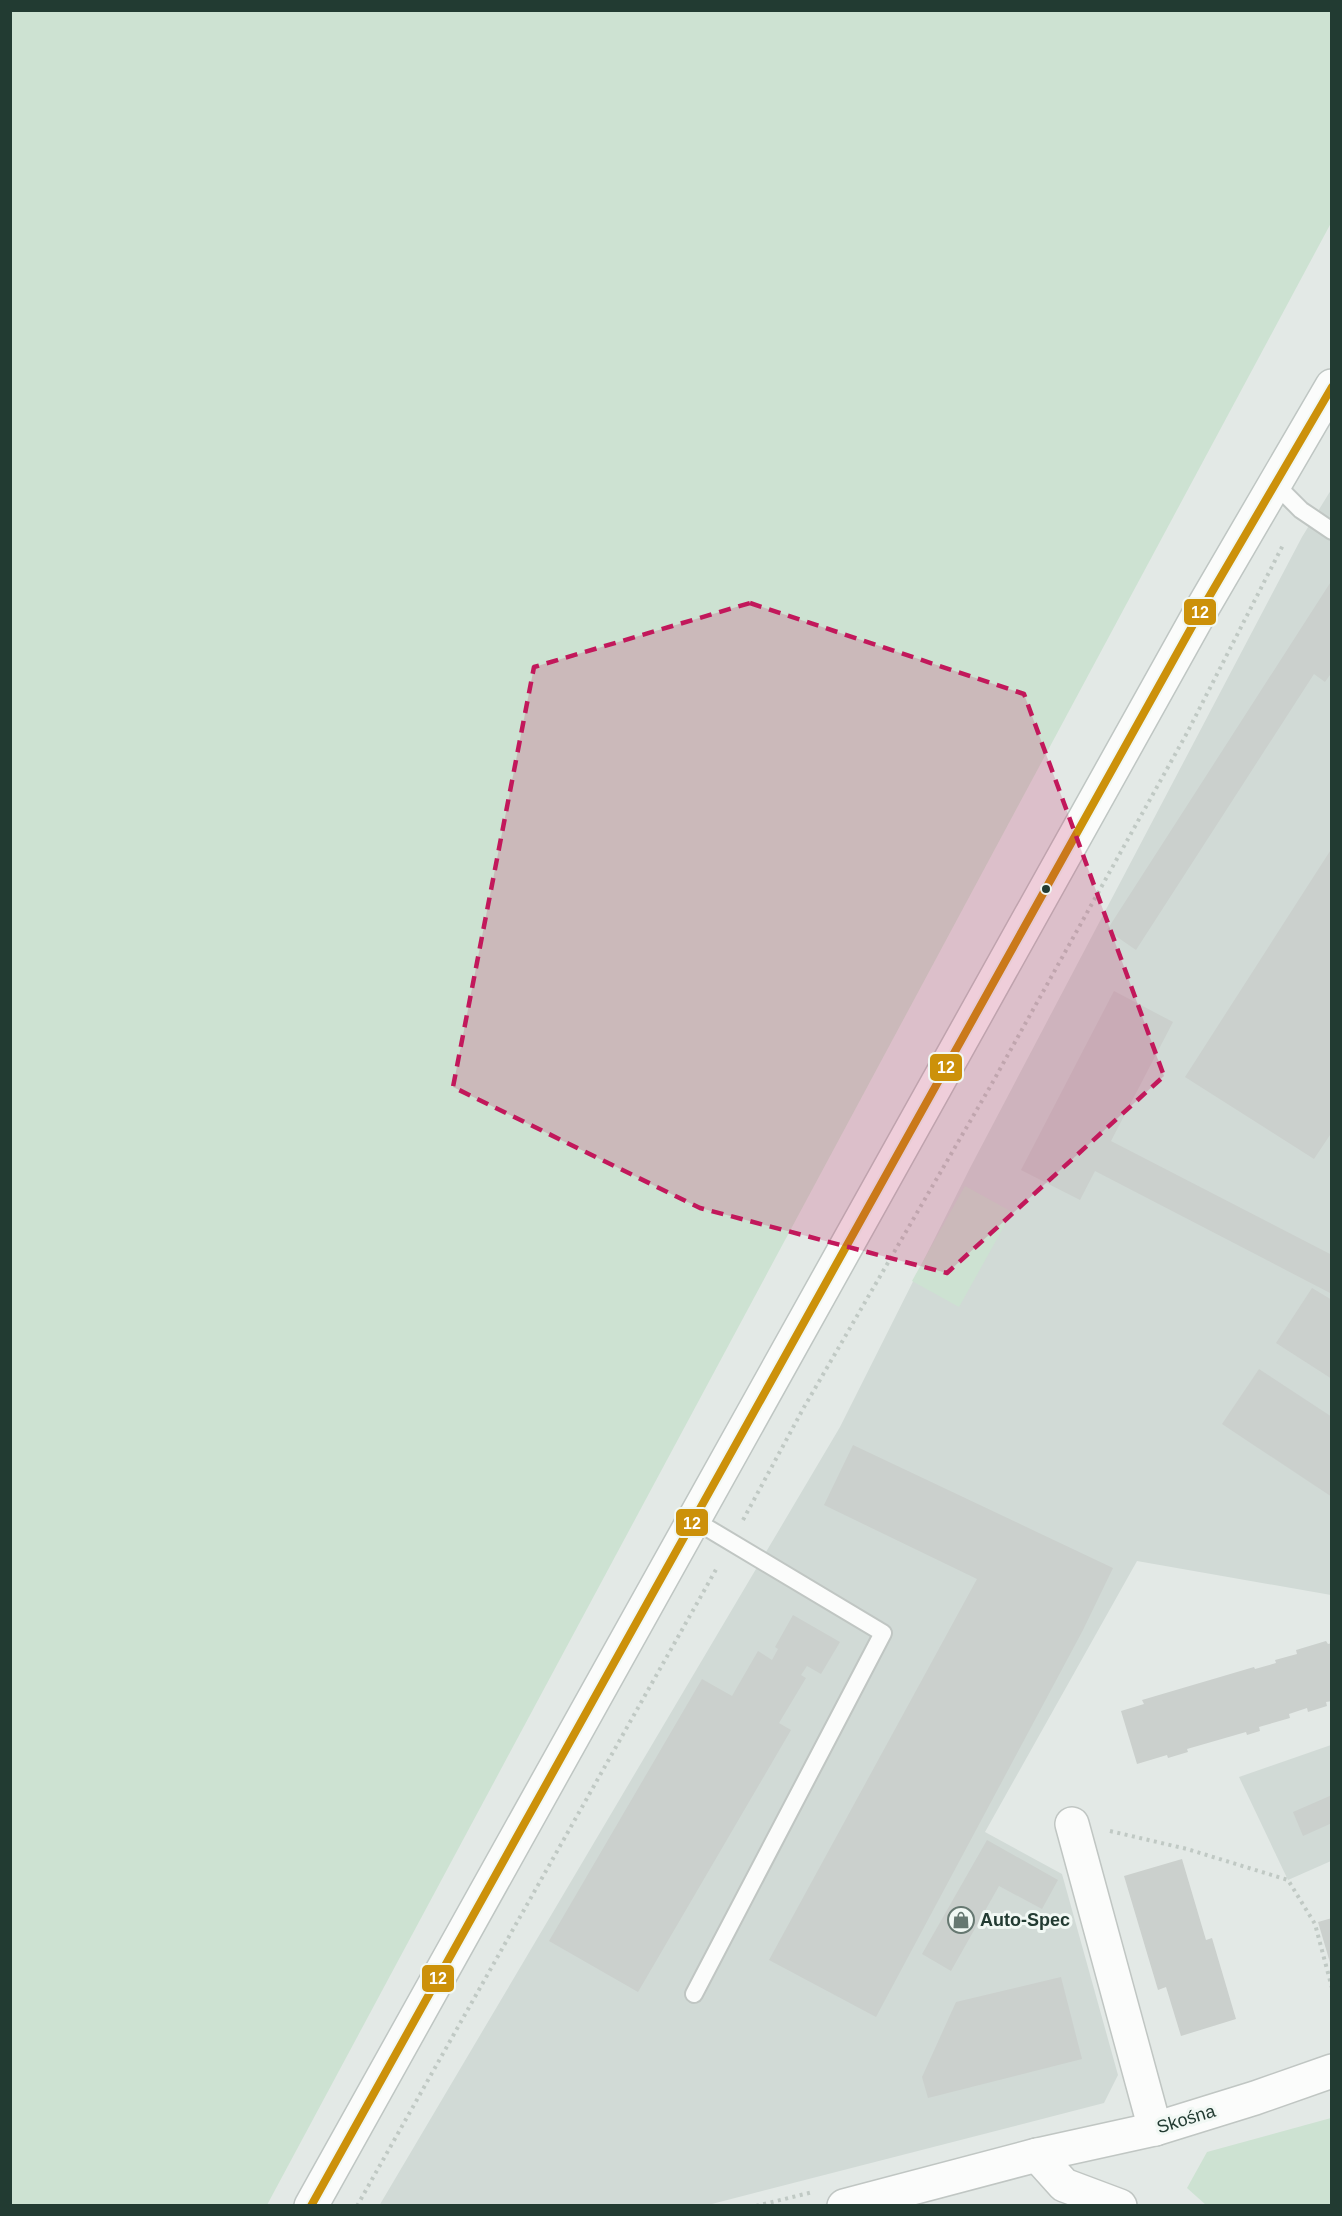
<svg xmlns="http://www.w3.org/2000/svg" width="1342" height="2216" font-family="Arial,sans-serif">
<rect width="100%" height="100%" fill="#e3e9e6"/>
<!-- built -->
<g fill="#d1dad6">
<path d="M1331,490V1595L1137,1561L985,1832L1062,1874L1118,2075L1104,2103L708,2205L379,2206L840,1427L970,1168L1302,537Z"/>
<path d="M1331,1745V1861L1288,1880L1239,1777Z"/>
</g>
<!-- green -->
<g fill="#cde2d2">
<path d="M11,10L1331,11V223L267,2205H11Z"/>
<path d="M965,1186L1012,1212L959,1307L912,1281Z"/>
<path d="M1331,2118V2205H1206L1187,2188L1207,2152Z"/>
</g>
<!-- building -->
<g fill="#cbd0cd">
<path d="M1332,580V672L1325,682L1314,674L1136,950L1107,930Z"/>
<path d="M1332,848V1132L1314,1159L1185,1077Z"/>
<path d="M1114,991L1173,1022L1111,1141L1332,1255V1294L1095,1171L1080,1200L1021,1170Z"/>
<path d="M1312,1288L1332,1300V1379L1276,1343Z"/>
<path d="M1259,1369L1332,1417V1497L1222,1424Z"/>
<path d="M853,1445L1113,1568L1083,1630L876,2017L769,1960L977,1579L824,1505Z"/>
<path d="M793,1615L840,1642L821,1674L807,1666L801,1675L806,1678L779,1723L791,1730L638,1992L549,1941L702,1679L732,1696L758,1651L772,1660L778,1649L775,1647Z"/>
<path d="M1326,1641L1328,1644L1332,1643V1701L1326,1702L1327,1706L1308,1712L1307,1708L1289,1714L1290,1718L1259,1727L1260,1731L1247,1735L1246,1732L1187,1749L1188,1752L1168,1758L1167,1755L1137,1764L1121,1711L1144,1704L1142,1700L1254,1667L1255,1669L1276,1663L1275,1660L1297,1654L1296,1650Z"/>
<path d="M1332,1795V1823L1303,1836L1293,1812Z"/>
<path d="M987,1840L1058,1880L1042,1909L999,1886L951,1971L922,1954Z"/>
<path d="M1182,1859L1206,1940L1212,1938L1236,2019L1181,2036L1166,1987L1158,1990L1124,1876Z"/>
<path d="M1332,1918V1965L1331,1966L1318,1922Z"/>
<path d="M1061,1977L1082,2059L928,2098L922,2077L956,2002Z"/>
</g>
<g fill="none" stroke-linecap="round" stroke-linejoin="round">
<defs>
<g id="lane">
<path d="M1275,484L1301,510L1332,531"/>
<path d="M694,1994L883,1633L694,1520"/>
</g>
<g id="street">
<path d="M1072,1824L1155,2129"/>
<path d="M1037,2155L1064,2185L1120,2206"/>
<path d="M844,2206L1037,2155L1155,2129L1255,2098L1332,2071"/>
</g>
<path id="secondary" d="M311,2206L1199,614L1332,386"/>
</defs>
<!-- lane casing -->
<use href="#lane" stroke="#c0c6c3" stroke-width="20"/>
<!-- street casing -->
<use href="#street" stroke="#c0c6c3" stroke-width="36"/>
<!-- secondary casing -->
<use href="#secondary" stroke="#bfc6c3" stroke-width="36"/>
<!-- path -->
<g stroke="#c0c9c4" stroke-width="4" stroke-dasharray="3 4.5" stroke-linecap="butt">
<path d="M743,1520L803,1409L990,1087L1187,733L1284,543"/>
<path d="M1110,1831L1187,1849L1288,1880L1315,1924L1332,1988"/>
<path d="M357,2206L718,1566"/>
<path d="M756,2206L813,2192"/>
</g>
<!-- lane -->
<use href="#lane" stroke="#fbfcfb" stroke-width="16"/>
<!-- street -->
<use href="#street" stroke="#fbfcfb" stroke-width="33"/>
<!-- secondary -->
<use href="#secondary" stroke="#fbfcfb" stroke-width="33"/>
<defs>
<path id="bus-1" d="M311,2206L1199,614L1332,387"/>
</defs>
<!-- bus-1 casing -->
<use href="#bus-1" stroke="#f1f8f4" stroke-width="12"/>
<!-- bus-1 -->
<use href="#bus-1" stroke="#cc910a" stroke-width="8"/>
</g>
<!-- marked area -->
<path fill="#c2185b" fill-opacity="0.2" stroke="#c2185b" stroke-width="4.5" stroke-dasharray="12 8" stroke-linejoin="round" d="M750,603L1024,694L1164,1076L947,1273L700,1208L453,1087L534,667Z"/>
<!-- icons -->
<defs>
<symbol id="shop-ring" viewBox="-11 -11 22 22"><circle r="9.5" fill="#f1f8f4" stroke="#667871" stroke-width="1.5"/><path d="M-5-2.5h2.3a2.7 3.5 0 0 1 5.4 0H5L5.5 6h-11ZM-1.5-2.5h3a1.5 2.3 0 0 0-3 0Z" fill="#667871"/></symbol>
</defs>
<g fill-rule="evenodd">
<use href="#shop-ring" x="946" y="1905" width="30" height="30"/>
</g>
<!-- markers -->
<circle fill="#223b32" stroke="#f1f8f4" stroke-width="2" cx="1046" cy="889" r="5"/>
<g text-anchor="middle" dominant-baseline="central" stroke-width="6" stroke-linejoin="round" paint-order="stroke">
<!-- poi labels -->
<g font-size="18" font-weight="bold" fill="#223b32" stroke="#f1f8f4" text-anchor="start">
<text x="980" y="1920">Auto-Spec</text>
</g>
<!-- street labels -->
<g font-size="18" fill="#223b32" stroke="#f1f8f4">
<text transform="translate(1186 2119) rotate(-17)">Skośna</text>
</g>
</g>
<g stroke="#f1f8f4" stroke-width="2">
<rect x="1183" y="598" width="34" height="28" rx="6" fill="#cc910a"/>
<rect x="929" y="1053" width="34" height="29" rx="6" fill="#cc910a"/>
<rect x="675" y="1508" width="34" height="29" rx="6" fill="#cc910a"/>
<rect x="421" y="1964" width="34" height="29" rx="6" fill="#cc910a"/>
</g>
<g font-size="16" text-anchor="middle" font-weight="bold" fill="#fff">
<text x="1200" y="618">12</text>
<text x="946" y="1073">12</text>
<text x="692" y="1529">12</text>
<text x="438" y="1984">12</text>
</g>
<!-- border -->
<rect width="1342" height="2216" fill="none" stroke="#223b32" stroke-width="24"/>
</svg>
